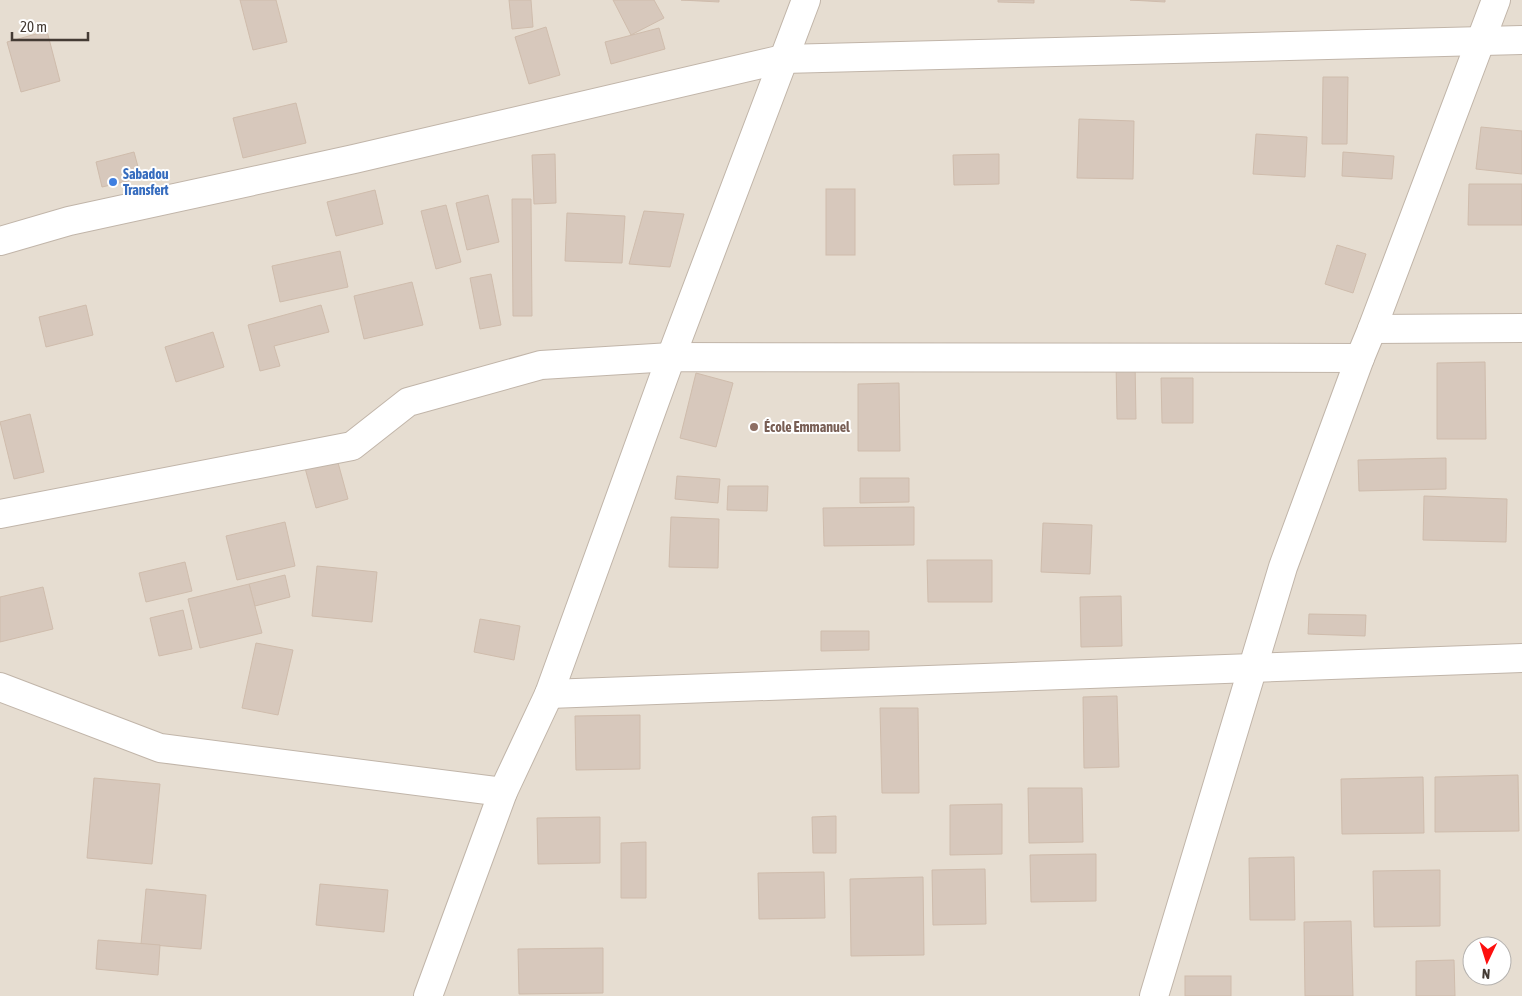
<svg xmlns="http://www.w3.org/2000/svg" width="1522" height="996" font-family="'Asap Condensed',sans-serif">
<rect width="100%" height="100%" fill="#f2ece4"/>
<!-- residential -->
<path fill="#e6ddd1" fill-rule="evenodd" d="M0,0H1522V996H0ZM1472,946H1502V976H1472Z"/>
<!-- building -->
<g fill="#d7c8bc" stroke="#cfbcac">
<path d="M240,0H276L287,42L253,50Z"/>
<path d="M509,0H531L533,27L512,29Z"/>
<path d="M613,0H654L664,18L631,35Z"/>
<path d="M681,0H719V2Z"/>
<path d="M998,0H1034V3L998,2Z"/>
<path d="M1130,0H1165V2Z"/>
<path d="M546,27L560,75L529,84L515,37Z"/>
<path d="M659,28L665,49L611,64L605,42Z"/>
<path d="M47,31L60,81L21,92L7,42Z"/>
<path d="M1323,77H1348L1347,144H1322Z"/>
<path d="M296,103L306,143L243,158L233,118Z"/>
<path d="M1079,119L1134,121L1133,179L1077,178Z"/>
<path d="M1481,127L1522,131V174L1476,169Z"/>
<path d="M1256,134L1307,137L1305,177L1253,174Z"/>
<path d="M134,152L141,178L102,187L96,162Z"/>
<path d="M1343,152L1394,156L1392,179L1342,176Z"/>
<path d="M555,154L556,203L534,204L532,155Z"/>
<path d="M999,154V184L954,185L953,155Z"/>
<path d="M1469,184H1522V225H1468Z"/>
<rect x="826" y="189" width="29" height="66"/>
<path d="M375,190L383,224L336,236L327,202Z"/>
<path d="M488,195L499,242L467,250L456,203Z"/>
<path d="M512,199H531L532,316H513Z"/>
<path d="M446,205L461,262L436,269L421,211Z"/>
<path d="M644,211L684,214L670,267L629,264Z"/>
<path d="M567,213L625,216L622,263L565,261Z"/>
<path d="M1337,245L1366,254L1353,293L1325,284Z"/>
<path d="M340,251L348,287L280,302L272,266Z"/>
<path d="M491,274L501,325L480,329L470,278Z"/>
<path d="M412,282L423,325L364,339L354,296Z"/>
<path d="M86,305L93,335L46,347L39,317Z"/>
<path d="M321,305L329,332L274,346L280,366L260,371L248,325Z"/>
<path d="M213,332L224,367L176,382L165,347Z"/>
<path d="M1135,361L1136,419H1117L1116,362Z"/>
<path d="M1485,362L1486,439H1437V363Z"/>
<path d="M696,373L733,383L716,447L680,438Z"/>
<path d="M1161,378H1193V423H1162Z"/>
<path d="M899,383L900,451H858V384Z"/>
<path d="M30,414L44,472L14,479L0,422Z"/>
<path d="M1446,458V489L1359,491L1358,460Z"/>
<path d="M337,459L348,499L316,508L305,468Z"/>
<path d="M677,476L720,479L718,503L675,499Z"/>
<path d="M860,478H909V502L860,503Z"/>
<path d="M728,486H768L767,511L727,510Z"/>
<path d="M1424,496L1507,499L1506,542L1423,540Z"/>
<path d="M914,507V545L824,546L823,508Z"/>
<path d="M671,517L719,519L718,568L669,567Z"/>
<path d="M285,522L295,566L237,580L226,536Z"/>
<path d="M1043,523L1092,525L1090,574L1041,572Z"/>
<path d="M927,560H992V602H928Z"/>
<path d="M185,562L192,591L146,602L139,573Z"/>
<path d="M317,566L377,572L372,622L312,616Z"/>
<path d="M285,575L290,597L255,606L249,584Z"/>
<path d="M249,584L262,633L200,648L188,599Z"/>
<path d="M43,587L53,629L0,642V597Z"/>
<path d="M1121,596L1122,646L1081,647L1080,597Z"/>
<path d="M183,610L192,649L159,656L150,618Z"/>
<path d="M1309,614L1366,615L1365,636L1308,634Z"/>
<path d="M480,619L520,626L514,660L474,652Z"/>
<path d="M821,631H869V650L821,651Z"/>
<path d="M256,643L293,650L278,715L242,708Z"/>
<path d="M1117,696L1119,767L1084,768L1083,697Z"/>
<path d="M880,708H918L919,793H882Z"/>
<path d="M640,715V769L576,770L575,716Z"/>
<path d="M1518,775L1519,831L1435,832V777Z"/>
<path d="M1423,777L1424,833L1342,834L1341,779Z"/>
<path d="M94,778L160,784L152,864L87,858Z"/>
<path d="M1028,788H1082L1083,842L1029,843Z"/>
<path d="M1002,804V854L950,855V805Z"/>
<path d="M836,816V853H813L812,817Z"/>
<path d="M600,817V863L538,864L537,818Z"/>
<path d="M646,842V898H621V843Z"/>
<path d="M1096,854V901L1031,902L1030,855Z"/>
<path d="M1294,857L1295,920H1250L1249,858Z"/>
<path d="M985,869L986,924L933,925L932,870Z"/>
<path d="M1440,870V926L1374,927L1373,871Z"/>
<path d="M824,872L825,918L759,919L758,873Z"/>
<path d="M923,877L924,955L851,956L850,879Z"/>
<path d="M320,884L388,890L384,932L316,925Z"/>
<path d="M146,889L206,895L201,949L141,944Z"/>
<path d="M1351,921L1353,996H1305L1304,922Z"/>
<path d="M98,940L160,945L158,975L96,969Z"/>
<path d="M603,948V993L519,994L518,949Z"/>
<path d="M1454,960L1455,996H1416V961Z"/>
<rect x="1185" y="976" width="46" height="20"/>
</g>
<g fill="none" stroke-linecap="round" stroke-linejoin="round">
<defs>
<g id="minor">
<path d="M0,241L69,221L354,159L783,59L1522,40"/>
<path d="M1372,329L1522,328"/>
<path d="M0,514L352,446L408,402L541,365L671,357L1360,358"/>
<path d="M0,687L160,748L503,792"/>
<path d="M549,694L1522,658"/>
<path d="M428,996L503,792L549,694L671,357L806,0"/>
<path d="M1154,996L1283,567L1360,358L1372,329L1496,0"/>
</g>
</defs>
<!-- minor casing -->
<use href="#minor" stroke="#c1b5a9" stroke-width="30"/>
<!-- minor -->
<use href="#minor" stroke="#fff" stroke-width="28"/>
</g>
<!-- markers -->
<circle fill="#3f7fe0" stroke="#fff" stroke-width="2" cx="113" cy="182" r="5"/>
<circle fill="#8d6e63" stroke="#fff" stroke-width="2" cx="754" cy="427" r="5"/>
<g text-anchor="middle" dominant-baseline="central" stroke-width="4" stroke-linejoin="round" paint-order="stroke">
<!-- shop labels -->
<g font-size="14" font-weight="bold" fill="#366cbe" stroke="#fff" text-anchor="start">
<text x="123" y="174">Sabadou<tspan x="123" dy="16">Transfert</tspan></text>
</g>
<!-- education labels -->
<g font-size="14" font-weight="bold" fill="#785e54" stroke="#fff" text-anchor="start">
<text x="764" y="427">École Emmanuel</text>
</g>
</g>
<!-- north arrow -->
<g transform="translate(1487 961) rotate(184)"><circle r="24" fill="#ffffff" stroke="#b4b1ae"/>
<path d="M0-4L9 19L0 12L-9 19Z" fill="#fd100f"/>
<text y="-8" font-size="14" font-weight="bold" text-anchor="middle" fill="#443b34">N</text>
</g>
<!-- scale -->
<path d="M12 32v8h76v-8" fill="none" stroke="#443b34" stroke-width="2.5"/>
<text x="20" y="32" font-size="15" fill="#443b34" stroke="#ffffff" stroke-width="4" paint-order="stroke">20 m</text>
</svg>
